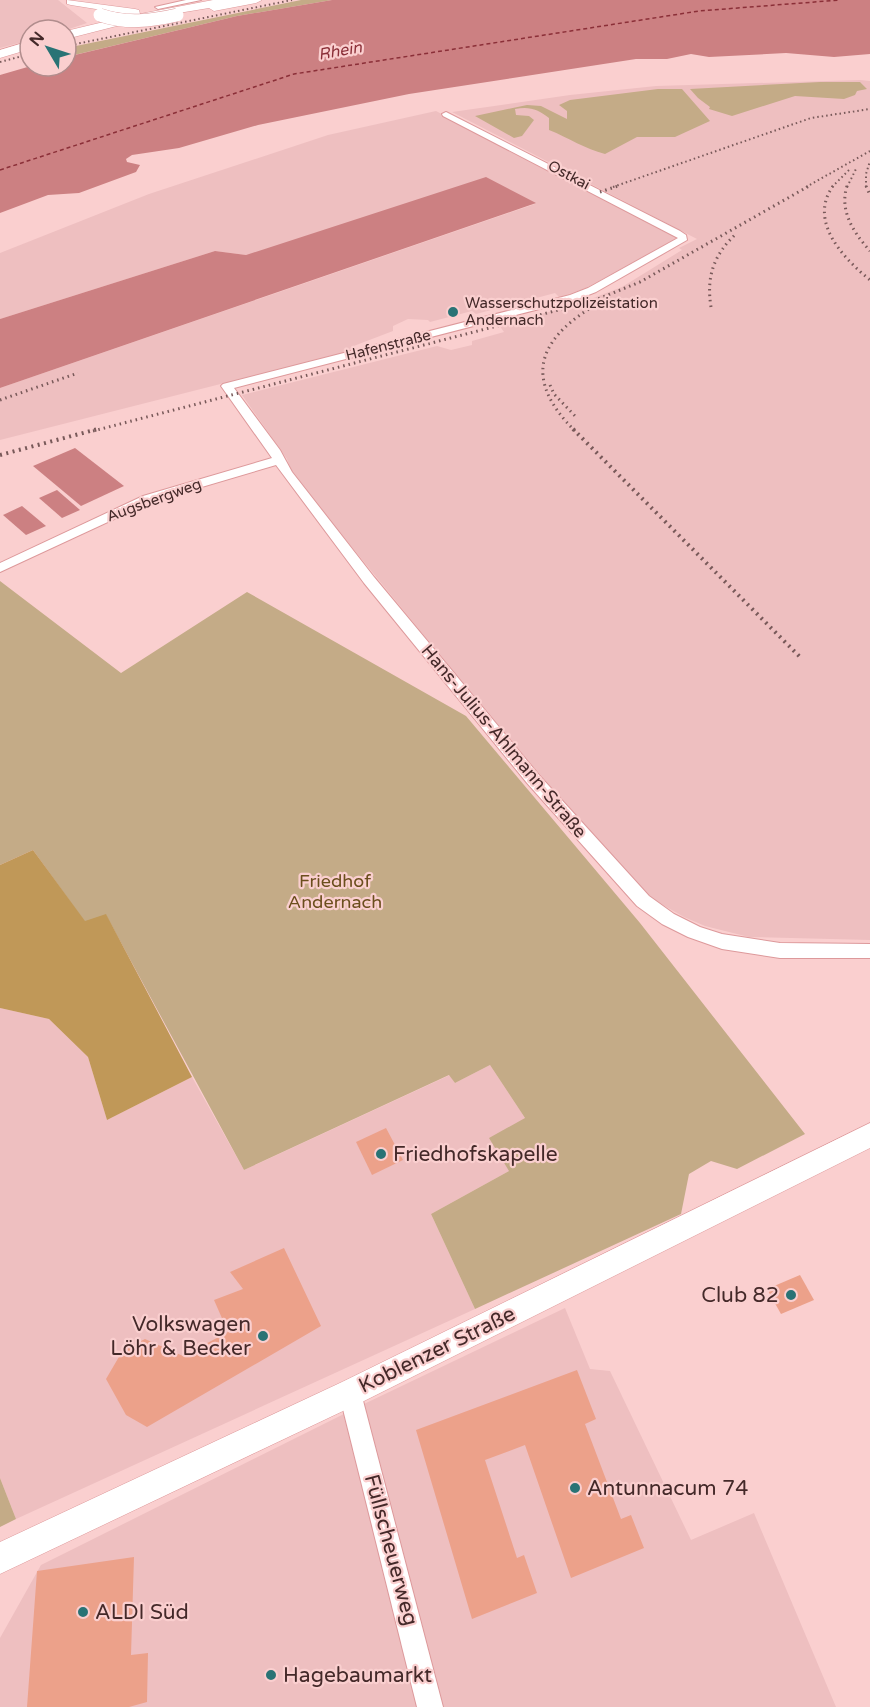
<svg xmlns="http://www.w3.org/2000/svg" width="870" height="1707" font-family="'Varela Round',sans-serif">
<rect width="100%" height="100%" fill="#facfcf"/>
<!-- built -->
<g fill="#eebfc0">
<path d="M0,0H58L87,23L66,30H30V40L0,48Z"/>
<path d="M860,80L870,81V940L749,937L705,926L684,917L656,901L635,883L503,732L292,474L287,459L242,395L437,346L451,350L472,345V341L504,332L499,325L575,305L622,287L682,250L679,248L697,239L452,112L570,95L656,86Z"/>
<path d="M436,111L676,237V239L586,288L569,294L559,297L555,293L476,314L472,311L430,322L428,320L408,319L393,326V331L351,347L355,350L0,440V388L535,204L246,255L215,251L0,319V253L149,194L328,135Z"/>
<path d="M0,1008L49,1019L88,1057L107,1120L192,1077L244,1170L450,1075L455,1083L490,1065L525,1118L509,1171L431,1214L475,1309L16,1519L0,1478Z"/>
<path d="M565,1308L590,1369L610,1371L691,1540L754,1513L836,1707H0V1638L41,1565L364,1404Z"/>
</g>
<!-- green -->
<g fill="#c4ab87">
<path d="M301,0H332L237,16L66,57V48Z"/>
<path d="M820,82H860L867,89L857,91L855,95L844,99L795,96L732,116L709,109L710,107L698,98L690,89Z"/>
<path d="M658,89H682L710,121L675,137H637L605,154C585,149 569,138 549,130V118C538,109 529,106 515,109L516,115L529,116L534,120L522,136L514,138L475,116L527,105L541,106L567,119V111L559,105L570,100Z"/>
<path d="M0,581L121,673L247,592L466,716L640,923L805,1134L737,1169L711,1161L689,1174L681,1214L475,1309L431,1214L509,1171L489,1138L525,1118L490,1065L455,1083L449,1075L244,1170L106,915L85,922L33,850L0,865Z"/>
<path d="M0,1478L16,1519L0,1527Z"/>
</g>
<!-- forest -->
<path fill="#c09858" d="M33,850L85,921L106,914L192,1077L107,1120L88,1057L49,1019L0,1008V865Z"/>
<!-- water -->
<g fill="#cc8082">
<path d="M332,0H870V54L834,57L786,53L709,57L691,54L667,59H636L409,94L258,125L179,148L132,155L126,159L127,162L140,165L136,172L79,193L48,195L0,213V75L31,66H66V57L79,54L237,16Z"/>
<path d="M486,177L536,203L0,388V319L215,251L246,255Z"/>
<path d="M75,448L124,486L81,506L33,466Z"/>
<path d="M57,490L80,510L62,518L39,498Z"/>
<path d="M22,506L46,526L26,535L3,515Z"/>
</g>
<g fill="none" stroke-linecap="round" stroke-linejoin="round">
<!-- ferry -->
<path stroke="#8b2f38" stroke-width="1.5" stroke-dasharray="4 3" stroke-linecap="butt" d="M0,170L294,74L699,11L840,0"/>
</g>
<!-- building -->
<g fill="#eca18a">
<path d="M386,1128L403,1160L372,1175L356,1142Z"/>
<path d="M284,1248L321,1326L147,1427L126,1415L106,1379L123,1350L145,1339L183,1356L228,1332L214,1300L243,1289L230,1272Z"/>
<path d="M800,1275L814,1300L781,1314L767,1289Z"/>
<path d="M577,1370L596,1419L585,1424L621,1519L631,1515L644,1548L571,1578L525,1445L485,1460L517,1558L524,1555L537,1593L472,1619L416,1430Z"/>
<path d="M134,1557L131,1655L148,1653L147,1702L129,1707H27L37,1571Z"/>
</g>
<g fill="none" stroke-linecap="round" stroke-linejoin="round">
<defs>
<g id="minor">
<path d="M186,0H201L158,9L155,7Z"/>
<path d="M446,112L680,231L686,235L687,240L596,292L578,299L234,388L280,450L292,472L374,577L539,775L649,896L674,914L700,927L722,934L780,943L870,944V958H780L722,949L688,937L662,924L637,906L527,783L364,583L276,465L151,502L0,572V563L143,496L272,458L221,386L223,384L570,295L588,288L678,238L443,116L442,114Z"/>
<path d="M350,1382L358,1385L361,1393L443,1707H417L339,1393L342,1385Z"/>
</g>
<path id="tertiary" d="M870,1123V1148L362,1402L0,1574V1542L342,1382Z"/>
<g id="primary">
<path d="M67,0L135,9L139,10L140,14L213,0H262L256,3L214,11L209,8L148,18L66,39V31L133,15L71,5L67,4Z"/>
<path d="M30,41V49L0,58V50Z"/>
</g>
</defs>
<!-- minor casing -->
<use href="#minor" stroke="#dd999b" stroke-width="2"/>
<!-- tertiary casing -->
<use href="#tertiary" stroke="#dd999b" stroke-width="1"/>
<!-- primary casing -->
<use href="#primary" stroke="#dd999b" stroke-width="1"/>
<!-- minor -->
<use href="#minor" fill="#fff" fill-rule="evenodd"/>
<!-- tertiary -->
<use href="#tertiary" fill="#fff" fill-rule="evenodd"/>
<!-- primary -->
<use href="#primary" fill="#fff" fill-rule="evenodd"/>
<!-- rail-far2 -->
<g stroke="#785959" stroke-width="2" stroke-dasharray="1.5 3" stroke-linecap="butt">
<path d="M66,46L292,0"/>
<path d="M0,62L30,54"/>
<path d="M613,187L811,118L870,109"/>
<path d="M806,187L870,151"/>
<path d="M832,187L851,168"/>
<path d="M847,187L856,169"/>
<path d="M866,187V174L870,161"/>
</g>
<!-- rail-far1 -->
<g stroke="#785959" stroke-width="3" stroke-dasharray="1.5 4" stroke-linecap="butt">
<path d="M833,186C808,221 843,258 870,280"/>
<path d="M847,186C839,211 854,233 870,251"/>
<path d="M866,186L870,195"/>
<path d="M600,192L618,186"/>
<path d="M711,307C706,276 714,254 737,233"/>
<path d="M550,385L554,394L576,417"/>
<path d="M0,400L78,373"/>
<path d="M93,431L593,301L640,282L809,186"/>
<path d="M575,431C526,382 534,343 592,307"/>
</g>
<!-- rail -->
<g stroke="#785959" stroke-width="4" stroke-dasharray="2 4.5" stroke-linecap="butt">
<path d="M573,429L801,658"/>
<path d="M0,455L98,429"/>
</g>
<defs>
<path id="primary-bridge" d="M100,15C126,24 151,21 177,15"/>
</defs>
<!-- primary-bridge casing -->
<use href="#primary-bridge" stroke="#dd999b" stroke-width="14" stroke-linecap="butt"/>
<!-- primary-bridge -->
<use href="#primary-bridge" stroke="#fff" stroke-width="13"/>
</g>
<!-- markers -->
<g fill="#297375" stroke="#facfcf" stroke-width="2">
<circle cx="453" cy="312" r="6"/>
<circle cx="381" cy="1154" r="6"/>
<circle cx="791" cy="1295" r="6"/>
<circle cx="263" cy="1336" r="6"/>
<circle cx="575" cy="1488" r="6"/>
<circle cx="83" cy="1612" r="6"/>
<circle cx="271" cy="1675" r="6"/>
</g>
<g text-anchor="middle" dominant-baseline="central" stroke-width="4.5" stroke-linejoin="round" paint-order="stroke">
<!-- far-street labels -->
<g font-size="15" fill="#442929" stroke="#facfcf">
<text transform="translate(569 175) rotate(28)">Ostkai</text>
<text transform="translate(388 345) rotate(-14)">Hafenstraße</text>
<text transform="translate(154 500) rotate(-20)">Augsbergweg</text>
</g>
<!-- far-poi labels -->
<g font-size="15" fill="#442929" stroke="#facfcf" text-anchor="start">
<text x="465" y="303">Wasserschutzpolizeistation<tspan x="465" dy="17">Andernach</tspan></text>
</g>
<!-- far-water labels -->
<g font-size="16" font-style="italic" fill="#8b2f38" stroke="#facfcf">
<text transform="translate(340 51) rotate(-10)">Rhein</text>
</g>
<!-- street labels -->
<g font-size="18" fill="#442929" stroke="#facfcf">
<text transform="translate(504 741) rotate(50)">Hans-Julius-Ahlmann-Straße</text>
</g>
<!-- park labels -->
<g font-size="18" fill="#6b4e1d" stroke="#facfcf">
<text x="335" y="881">Friedhof<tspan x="335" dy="21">Andernach</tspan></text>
</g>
<!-- near-poi labels -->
<g font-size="21" fill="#442929" stroke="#facfcf" text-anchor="start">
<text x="393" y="1154">Friedhofskapelle</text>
<text x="779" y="1295" text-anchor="end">Club 82</text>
<text x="251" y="1324" text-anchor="end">Volkswagen<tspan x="251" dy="24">Löhr &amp; Becker</tspan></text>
<text x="587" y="1488">Antunnacum 74</text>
<text x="95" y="1612">ALDI Süd</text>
<text x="283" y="1675">Hagebaumarkt</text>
</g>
<!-- near-street labels -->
<g font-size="21" fill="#442929" stroke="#facfcf">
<text transform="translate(437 1350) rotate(-26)">Koblenzer Straße</text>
<text transform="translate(391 1550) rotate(75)">Füllscheuerweg</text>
</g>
</g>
<!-- north arrow -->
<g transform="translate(48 48) rotate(309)"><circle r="28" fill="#facfcf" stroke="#b18d8d" stroke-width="1.5"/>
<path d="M0-4.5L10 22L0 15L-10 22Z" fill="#297375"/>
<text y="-9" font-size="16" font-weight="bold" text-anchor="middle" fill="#442929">N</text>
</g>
</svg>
